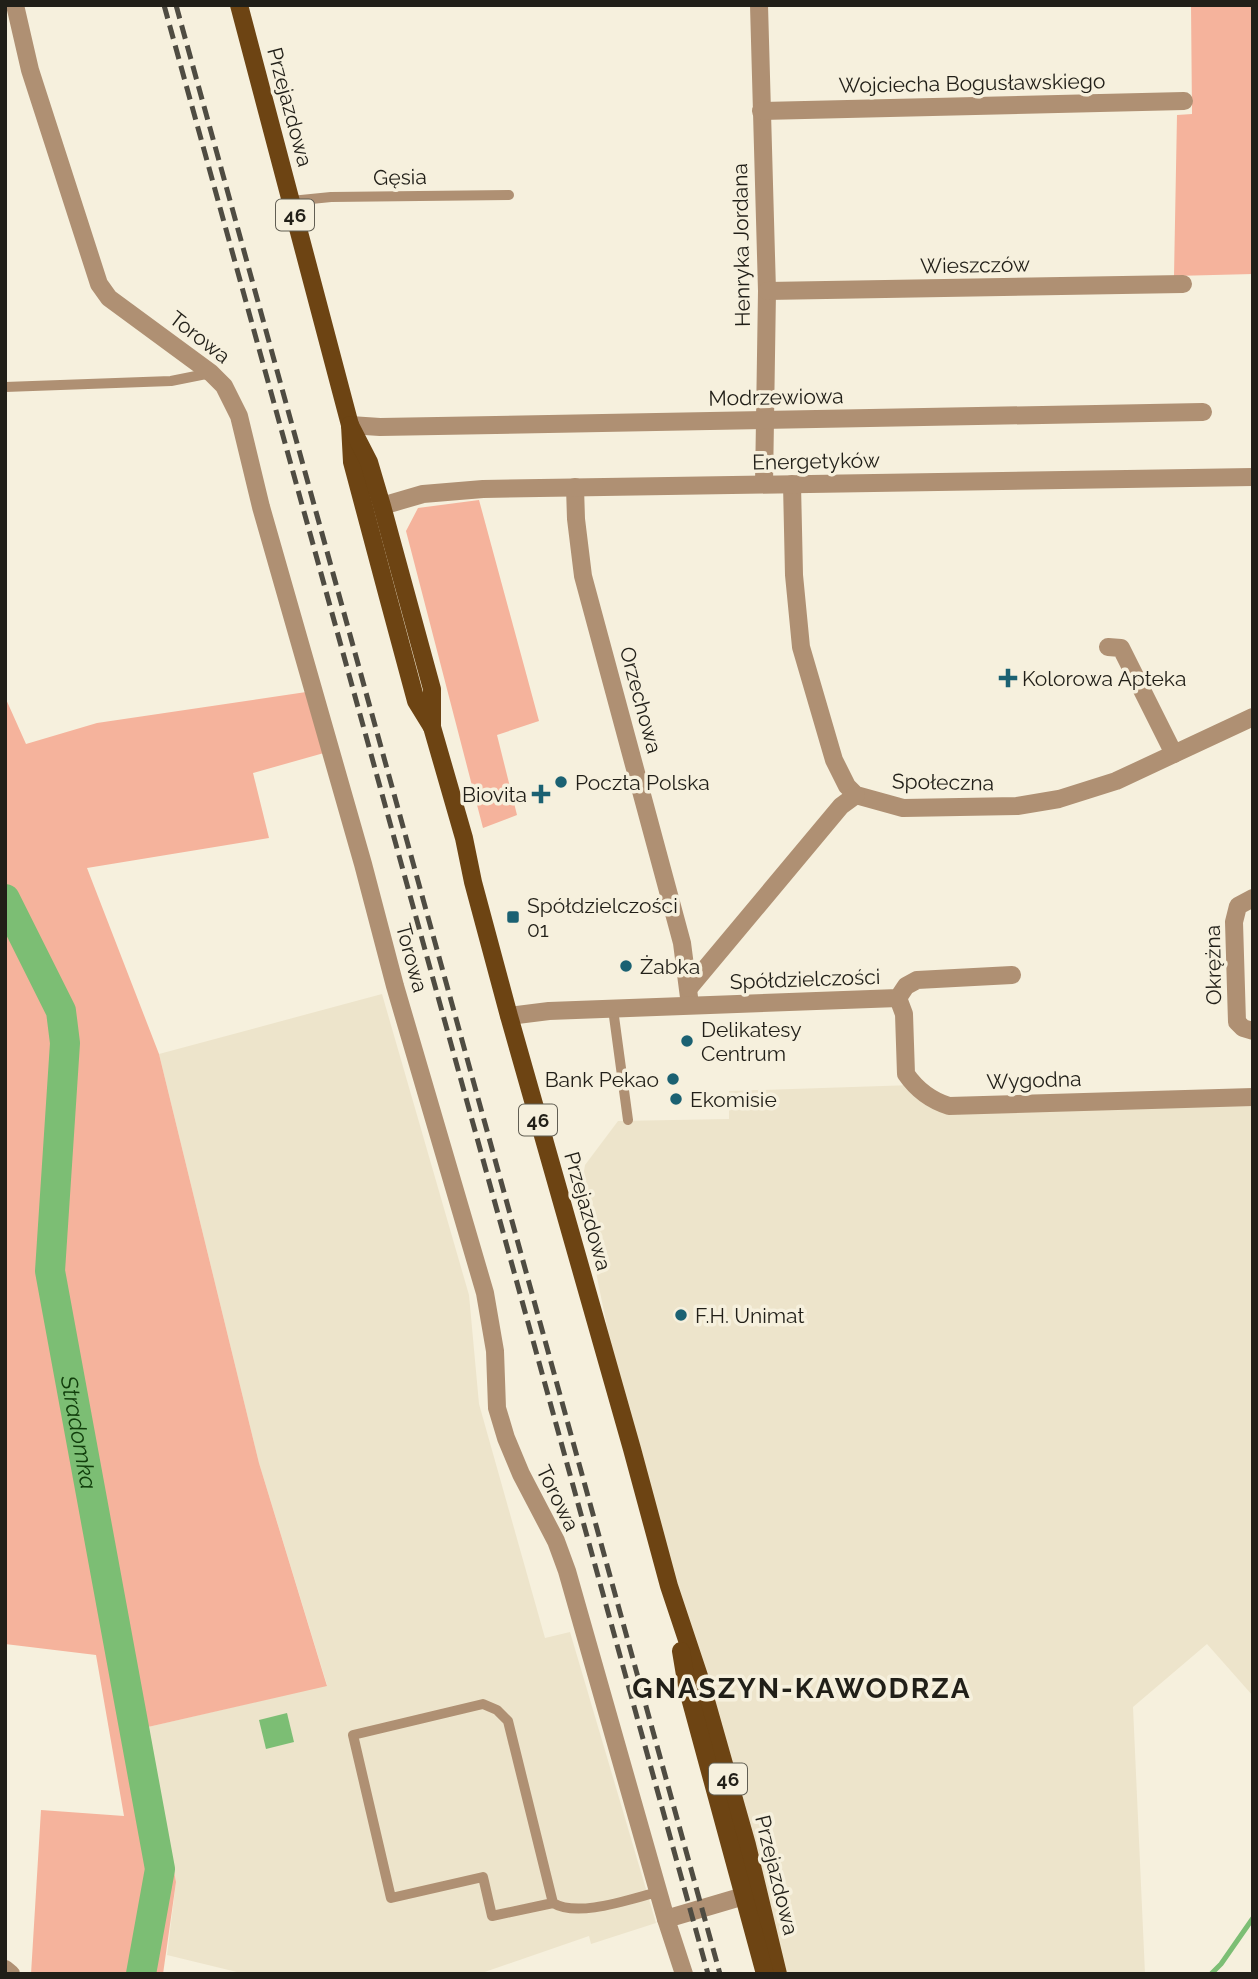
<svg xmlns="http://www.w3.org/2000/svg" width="1258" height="1979" font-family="Raleway,sans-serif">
<rect width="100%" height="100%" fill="#f6f0dd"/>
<!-- built -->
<g fill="#ede4cb">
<path d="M382,994L469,1295L479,1404L545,1638L570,1632L656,1923L591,1944L589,1936L479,1974H245L167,1955L176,1882L148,1727L327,1685L259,1463L159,1054Z"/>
<path d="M913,1085L936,1102L1253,1097V1696L1207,1644L1133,1707L1145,1974H765L669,1586L632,1449L580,1194L585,1165L618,1121L729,1119V1091Z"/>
</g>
<!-- green -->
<g fill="#f5b39c">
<path d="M1191,5H1253V274L1174,276L1177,115L1192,114Z"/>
<path d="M479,500L539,721L497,735L517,815L483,828L406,531L418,508Z"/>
<path d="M313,691L331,751L253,773L269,838L87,868L159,1054L259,1463L327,1686L148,1727L176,1882L163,1974H31L41,1810L124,1816L96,1655L5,1644V697L26,744L97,723Z"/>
</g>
<!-- water -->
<path fill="#7cbe74" d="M287,1713L294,1742L266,1749L259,1720Z"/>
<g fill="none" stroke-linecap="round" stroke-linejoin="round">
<!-- stream -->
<path stroke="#7cbe74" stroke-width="5" d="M1211,1974L1221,1964L1253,1918"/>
<!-- river -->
<path stroke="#7cbe74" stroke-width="30" id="s1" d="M5,899L61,1011L65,1043L50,1271L160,1869L141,1974"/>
<!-- service -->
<g stroke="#af9073" stroke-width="10">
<path d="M291,201L331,197L509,195"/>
<path d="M5,387L171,381L211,373"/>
<path d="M613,1009L628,1120"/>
<path d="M553,1903L492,1916L483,1877L391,1898L353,1735L483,1704L497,1710L508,1721L553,1903C578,1918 630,1899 658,1892"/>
</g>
<!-- minor -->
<g stroke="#af9073" stroke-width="18">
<path d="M15,5L30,70L99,284L109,298L211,373L224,386L239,416L261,507L363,864L395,986L485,1293L495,1351L497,1408L506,1438L521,1474L556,1541L567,1571L666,1919"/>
<path d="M759,5L767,291L764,484"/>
<path d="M761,111L1184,101"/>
<path d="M767,291L1183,284"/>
<path d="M350,425L380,427L1203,412"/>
<path d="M792,484L794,575L801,647L834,760L847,786L856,795L903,808L1017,806L1059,799L1116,781L1253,717"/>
<path d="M575,487L576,519L583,576L682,943L690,1005"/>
<path d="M382,506L423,494L483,489L1253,477"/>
<path d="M1108,647L1121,648L1174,754"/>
<path d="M1253,898L1238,906L1234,922L1237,1022L1243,1028L1253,1031"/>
<path d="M689,988L841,806L856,795"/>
<path d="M898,998L904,1014L906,1074C917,1090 930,1100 949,1106L1253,1097"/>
<path d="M509,1016L549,1011L898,998L906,986L917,980L1012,975"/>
</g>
<!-- tertiary -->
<g stroke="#af9073" stroke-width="18">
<path d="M5,1969L11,1974"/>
<path d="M684,1974L666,1919L744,1896"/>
</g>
<!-- primary -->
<g stroke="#6d4413" stroke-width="18">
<path d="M239,5L350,425L352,462L388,597L416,701L432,727"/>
<path d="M350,425L369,462L382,506L432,689V727L464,838L473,882L509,1016L632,1449L669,1586L699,1676L747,1845L778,1974"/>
<path d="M681,1651L687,1687L765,1974"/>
</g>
<!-- rail -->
<g stroke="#4f4c42" stroke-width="5" stroke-dasharray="14 7" stroke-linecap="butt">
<path d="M164,5L708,1974"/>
<path d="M176,5L720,1974"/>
</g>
</g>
<!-- markers -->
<g fill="#1b6172" stroke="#f6f0dd" stroke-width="2.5">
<path d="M1004.5 667.5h7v7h7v7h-7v7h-7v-7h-7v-7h7z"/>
<circle cx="561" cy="782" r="7"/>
<path d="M537.5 783.5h7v7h7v7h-7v7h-7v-7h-7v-7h7z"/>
<rect x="506" y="910" width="14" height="14" rx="3.5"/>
<circle cx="626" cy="966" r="7"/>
<circle cx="687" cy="1041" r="7"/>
<circle cx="673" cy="1079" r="7"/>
<circle cx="676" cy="1099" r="7"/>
<circle cx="681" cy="1315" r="7"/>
</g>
<g text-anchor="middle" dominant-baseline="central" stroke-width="7" stroke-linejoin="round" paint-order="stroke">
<!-- shield labels -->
<g fill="#f6f0dd" stroke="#615e53" stroke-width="2">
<rect x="276" y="199.5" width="38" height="31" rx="5"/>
<rect x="519" y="1104.5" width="38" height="31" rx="5"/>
<rect x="709" y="1763.5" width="38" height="31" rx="5"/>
</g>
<g font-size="19" font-weight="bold" fill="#211f18">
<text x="295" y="215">46</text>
<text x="538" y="1120">46</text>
<text x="728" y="1779">46</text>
</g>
<!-- street labels -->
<g font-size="21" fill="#211f18" stroke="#f6f0dd">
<text transform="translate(972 83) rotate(-1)">Wojciecha Bogusławskiego</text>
<text transform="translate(290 107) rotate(75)">Przejazdowa</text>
<text transform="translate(400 177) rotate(-1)">Gęsia</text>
<text transform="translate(741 245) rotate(-91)">Henryka Jordana</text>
<text transform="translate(975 265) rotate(-1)">Wieszczów</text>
<text transform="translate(200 337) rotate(38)">Torowa</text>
<text transform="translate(776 397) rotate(-1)">Modrzewiowa</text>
<text transform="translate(816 461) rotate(-1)">Energetyków</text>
<text transform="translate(641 700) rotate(75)">Orzechowa</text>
<text transform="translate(943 782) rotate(1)">Społeczna</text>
<text transform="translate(412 958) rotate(75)">Torowa</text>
<text transform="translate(1213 965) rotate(-91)">Okrężna</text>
<text transform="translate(805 979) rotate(-2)">Spółdzielczości</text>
<text transform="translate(1034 1080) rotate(-2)">Wygodna</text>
<text transform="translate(588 1211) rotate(74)">Przejazdowa</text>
<text transform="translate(558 1498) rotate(64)">Torowa</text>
<text transform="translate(777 1875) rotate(76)">Przejazdowa</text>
</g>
<!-- poi labels -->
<g font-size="21" fill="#211f18" stroke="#f6f0dd" text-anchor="start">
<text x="1022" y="678">Kolorowa Apteka</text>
<text x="575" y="782">Poczta Polska</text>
<text x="527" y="794" text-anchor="end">Biovita</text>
<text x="527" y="905">Spółdzielczości<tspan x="527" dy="24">01</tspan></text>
<text x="640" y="966">Żabka</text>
<text x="701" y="1029">Delikatesy<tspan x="701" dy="24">Centrum</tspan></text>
<text x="659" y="1079" text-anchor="end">Bank Pekao</text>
<text x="690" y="1099">Ekomisie</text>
<text x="695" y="1315">F.H. Unimat</text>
</g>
<!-- water labels -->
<g font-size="23" font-style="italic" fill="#103d0b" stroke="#f6f0dd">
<text stroke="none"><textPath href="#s1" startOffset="550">Stradomka</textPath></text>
</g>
<!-- district labels -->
<g font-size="28" font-weight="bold" letter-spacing="2" fill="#211f18" stroke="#f6f0dd">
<text x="802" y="1688">GNASZYN-KAWODRZA</text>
</g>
</g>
<!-- border -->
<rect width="1258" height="1979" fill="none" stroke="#211f18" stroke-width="14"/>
</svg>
